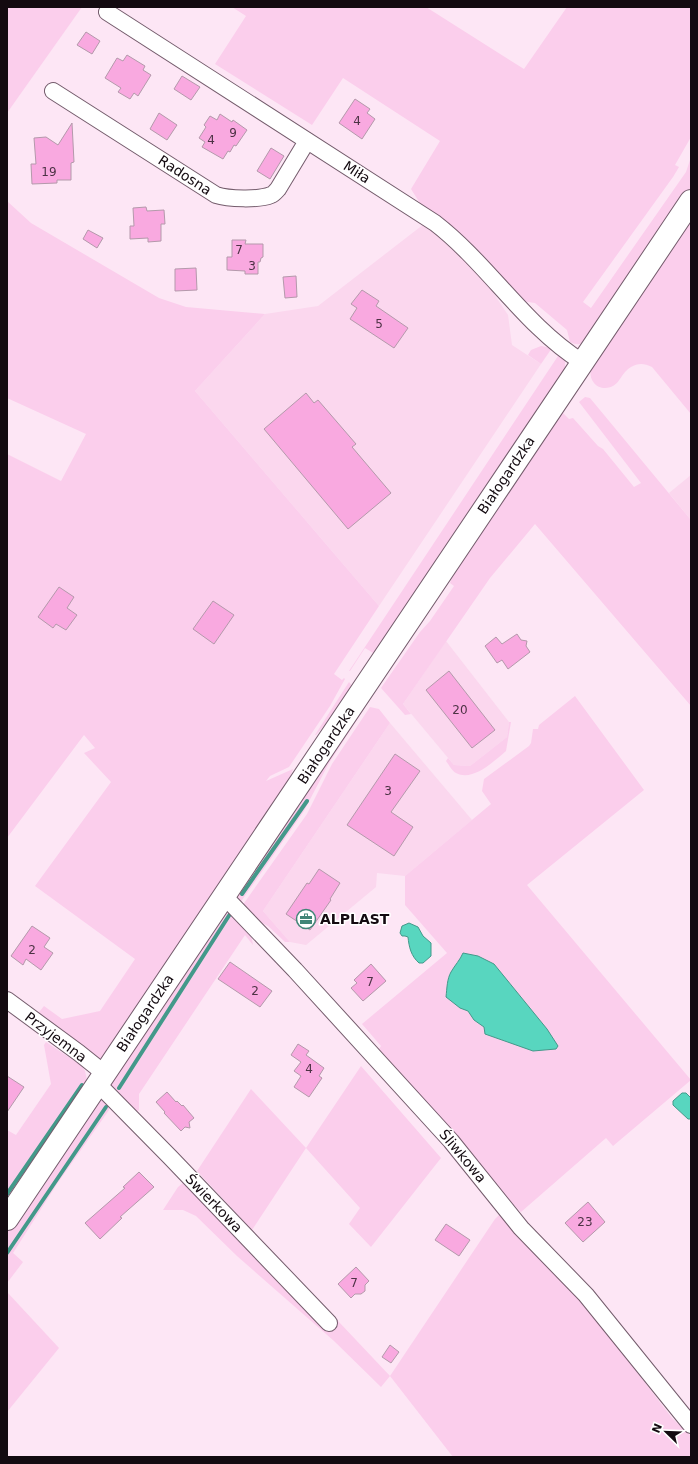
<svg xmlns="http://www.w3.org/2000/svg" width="698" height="1464" font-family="'DejaVu Sans',sans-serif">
<rect width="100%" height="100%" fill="#fde6f5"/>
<!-- built -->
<g fill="#fbd7ee">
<path d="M424,224L482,276L508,315L512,345L541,364L379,606L195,391L265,314L318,306Z"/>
<path d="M691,475V520L669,493Z"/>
<path d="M446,641L509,722L507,737L470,766L454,765L403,704Z"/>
<path d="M390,723L472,820L405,876L377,873L376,887L306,945L290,942L263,911Z"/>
</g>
<!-- green -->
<g fill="#fbceec">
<path d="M7,7H82L7,113Z"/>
<path d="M232,7H426L524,69L567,7H691V137L675,165L679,167L673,177L583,302L591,308L686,172L691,157V190L597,329C589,338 584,349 570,342L567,330L535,303L522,301L513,288L458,233L423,208L411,189L440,141L343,78L312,125L215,64L246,16Z"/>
<path d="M7,201L31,223L159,298L186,307L265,314L195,391L379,606L334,674L342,680L344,678L345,679L330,706L289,767L270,776L266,781L293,769L283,797L102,1058H95L36,1016L44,1006L62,1019L100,1011L135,959L35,886L111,782L84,753L95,748L84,735L7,838V454L61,481L86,434L7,398Z"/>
<path d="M691,213V414L652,367C644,363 638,363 631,367C620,373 620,388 605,388C601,388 596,386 594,383C588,376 591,367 593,359Z"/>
<path d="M541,346L552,348L541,364L528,355L531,350Z"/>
<path d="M560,353L565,361V372L378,656L365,648L350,671H349Z"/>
<path d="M585,397L590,398L691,520V706L535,524L490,578L403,704L411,714L405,715L381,688L420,632L430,621L454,586L450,583L459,558L559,412L563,413L569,419L573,418L598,446L603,449L634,487L641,483L579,402Z"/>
<path d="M349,682L353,687V692L316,735H315Z"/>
<path d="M575,696L644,790L527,885L691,1080L613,1146L606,1138L521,1212L497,1188L379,1049L381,1046L362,1024L447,953L405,905V876L491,804L482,791L484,779L529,746L531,743L533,729H538L539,725Z"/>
<path d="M366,706L329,763L304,811L240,903L238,901L237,894L356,711Z"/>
<path d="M370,707L379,709L390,723L263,911L290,942H285L268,926L256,920L242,906L307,814L332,764Z"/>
<path d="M509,722H511L506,751C494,761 473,782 456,773C452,771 449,765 446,761L448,758L454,765L470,766L507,737Z"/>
<path d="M226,913L233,914L250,929L253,945L245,935L139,1094V1110L136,1113L111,1086L112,1080L219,916Z"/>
<path d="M46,1042L82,1066L85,1071L87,1080L7,1208V1130L16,1135L51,1084L44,1045Z"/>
<path d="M361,1066L441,1158L371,1247L349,1224L360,1208L306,1148L252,1230L197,1171L251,1089L306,1148Z"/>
<path d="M102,1100L106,1101L109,1105V1110L57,1184L13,1253L23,1262L7,1283V1232L92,1105L97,1101Z"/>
<path d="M188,1179L322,1304L390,1376L495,1219L501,1213L581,1299L672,1418L691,1436V1457H453L390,1376L381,1387L334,1341L237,1256L196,1216L183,1210H163L178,1187Z"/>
<path d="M7,1292L59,1348L7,1412Z"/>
</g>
<!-- water -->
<g fill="#58d6bf" stroke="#43998a">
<path d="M409,923L418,927L423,936L431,943V956L423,963H419C411,956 409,947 408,937L405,936H402L400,933L402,926Z"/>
<path d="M463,953L478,956L494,964L547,1029L558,1046L556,1049L533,1051L485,1034L484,1027L474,1020L468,1011L460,1008L446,997C447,988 447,979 451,972C455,965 460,960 463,953Z"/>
<path d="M682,1093H686L691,1098V1119H688L673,1105V1101Z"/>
</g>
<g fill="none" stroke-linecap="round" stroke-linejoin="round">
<!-- stream -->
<g stroke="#43998a" stroke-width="4">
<path d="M242,894L307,801"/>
<path d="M119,1088L230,914"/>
<path d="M7,1194L82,1085"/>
<path d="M7,1253L106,1107"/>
</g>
</g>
<!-- building -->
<g fill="#f9a9e0" stroke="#b499ab">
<path d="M86,32L100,41L92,54L77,45Z"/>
<path d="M127,55L145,66L143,70L151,75L138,96L134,93L130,99L118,92L121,88L105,78L117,58L123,61Z"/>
<path d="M182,76L200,87L191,100L174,89Z"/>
<path d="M355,99L370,109L367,113L375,119L362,139L339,123Z"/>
<path d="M159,113L177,125L167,140L150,129Z"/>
<path d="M220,114L232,122L233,120L247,130L236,146L234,145L230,152L228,151L223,159L202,147L205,142L199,138L206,127L204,125L210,116L217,120Z"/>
<path d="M72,123L74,162L71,163V180H57V183L32,184L31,164H36L34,138L46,137L58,145Z"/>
<path d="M271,148L284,156L270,179L257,171Z"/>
<path d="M146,207L147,211L164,210L165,224H161V241L148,242V238L130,239V226H134L133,208Z"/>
<path d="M88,230L103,238L97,248L83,239Z"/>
<path d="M232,240H246L245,244H263V257L261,258L260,262H258V274H245V271L227,270V257H232Z"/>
<path d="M196,268L197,290L175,291V269Z"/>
<path d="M296,276L297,297L285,298L283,277Z"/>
<path d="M362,290L379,301L376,306L408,328L394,348L350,319L357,308L351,304Z"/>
<path d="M306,393L314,403L318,400L356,444L352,447L391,493L348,529L264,429Z"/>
<path d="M59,587L74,597L67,608L77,615L66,630L56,624L53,628L38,617Z"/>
<path d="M213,601L234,615L214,644L193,629Z"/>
<path d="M517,634L521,640L527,641L526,646L530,652L508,669L502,660L497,663L485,646L496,637L502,644Z"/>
<path d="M449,671L495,730L472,748L426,690Z"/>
<path d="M395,754L420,771L391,812L413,827L394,856L347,825Z"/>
<path d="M319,869L340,883L330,899L331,900L310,930L286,914L307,883L309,884Z"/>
<path d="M32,926L50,938L44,947L53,953L41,970L26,959L23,965L11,956Z"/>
<path d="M230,962L272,991L260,1007L218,979Z"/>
<path d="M371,964L386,981L363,1001L351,988L357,983L354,980Z"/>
<path d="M298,1044L309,1051L306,1055L324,1068L319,1076L322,1078L309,1097L294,1087L301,1076L294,1071L301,1062L291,1055Z"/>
<path d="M7,1076L24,1087L7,1112Z"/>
<path d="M167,1092L176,1102L177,1101L182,1106L183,1105L194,1118L189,1122L190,1128L185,1127L181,1131L164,1113L165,1112L156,1102Z"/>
<path d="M139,1172L154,1187L120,1217L122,1218L100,1239L85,1223L125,1188L123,1187Z"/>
<path d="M588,1202L605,1222L583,1242L565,1223Z"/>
<path d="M446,1224L470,1240L459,1256L435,1240Z"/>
<path d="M356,1267L369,1281L365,1285V1291L361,1294H355L351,1298L338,1284Z"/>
<path d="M390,1345L399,1352L391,1363L382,1357Z"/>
</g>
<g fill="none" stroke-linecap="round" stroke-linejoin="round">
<defs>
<g id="minor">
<path d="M107,12L435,223C488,264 525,326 582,362"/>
<path d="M53,91L216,195C228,199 259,200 271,195C274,194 276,191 278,189L307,141"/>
<path d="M224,896L295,970L451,1141L521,1228L586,1295L691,1425"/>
<path d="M7,1000L79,1053L104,1073"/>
<path d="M97,1084L103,1089L170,1157L329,1323"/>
</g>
<path id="secondary" d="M7,1219L691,201"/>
</defs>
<!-- minor casing -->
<use href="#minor" stroke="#745c6c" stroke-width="18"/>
<!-- secondary casing -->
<use href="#secondary" stroke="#745c6c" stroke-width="24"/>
<!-- minor -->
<use href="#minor" stroke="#fff" stroke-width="16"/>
<!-- secondary -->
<use href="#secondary" stroke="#fff" stroke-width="22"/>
</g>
<!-- icons -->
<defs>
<symbol id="office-ring" viewBox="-11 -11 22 22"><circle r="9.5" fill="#fff" stroke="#418577" stroke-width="1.5"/><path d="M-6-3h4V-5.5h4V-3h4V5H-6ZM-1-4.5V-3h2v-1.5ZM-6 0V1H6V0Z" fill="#418577"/></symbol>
</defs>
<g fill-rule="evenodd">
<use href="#office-ring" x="295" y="908" width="22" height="22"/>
</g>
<g text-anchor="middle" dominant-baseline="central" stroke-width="3" stroke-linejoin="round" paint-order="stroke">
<!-- number labels -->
<g font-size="12" fill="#4c3244">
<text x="357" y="121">4</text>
<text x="233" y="133">9</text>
<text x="211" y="140">4</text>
<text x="49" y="172">19</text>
<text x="239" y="250">7</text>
<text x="252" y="266">3</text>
<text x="379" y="324">5</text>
<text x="460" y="710">20</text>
<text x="388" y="791">3</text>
<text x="32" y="950">2</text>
<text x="370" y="982">7</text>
<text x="255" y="991">2</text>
<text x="309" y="1069">4</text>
<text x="585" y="1222">23</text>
<text x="354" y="1283">7</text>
</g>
<!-- street labels -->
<g font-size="14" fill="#130a10" stroke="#fff">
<text transform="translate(357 172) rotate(33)">Miła</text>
<text transform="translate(185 175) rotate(33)">Radosna</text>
<text transform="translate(506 475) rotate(-56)">Białogardzka</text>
<text transform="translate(326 745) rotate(-56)">Białogardzka</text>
<text transform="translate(145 1013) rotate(-56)">Białogardzka</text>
<text transform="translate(56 1037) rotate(37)">Przyjemna</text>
<text transform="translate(463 1156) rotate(50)">Śliwkowa</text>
<text transform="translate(214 1203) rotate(46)">Świerkowa</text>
</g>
<!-- poi labels -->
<g font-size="14" font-weight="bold" fill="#130a10" stroke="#fff" text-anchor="start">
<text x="320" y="919">ALPLAST</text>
</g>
</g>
<!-- border -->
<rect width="698" height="1464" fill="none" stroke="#130a10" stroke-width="16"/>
<!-- north arrow -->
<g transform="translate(666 1432) rotate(293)" stroke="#ffffff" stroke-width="3" paint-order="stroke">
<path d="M0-3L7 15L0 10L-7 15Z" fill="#130a10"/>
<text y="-6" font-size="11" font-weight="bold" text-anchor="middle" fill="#130a10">N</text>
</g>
</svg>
